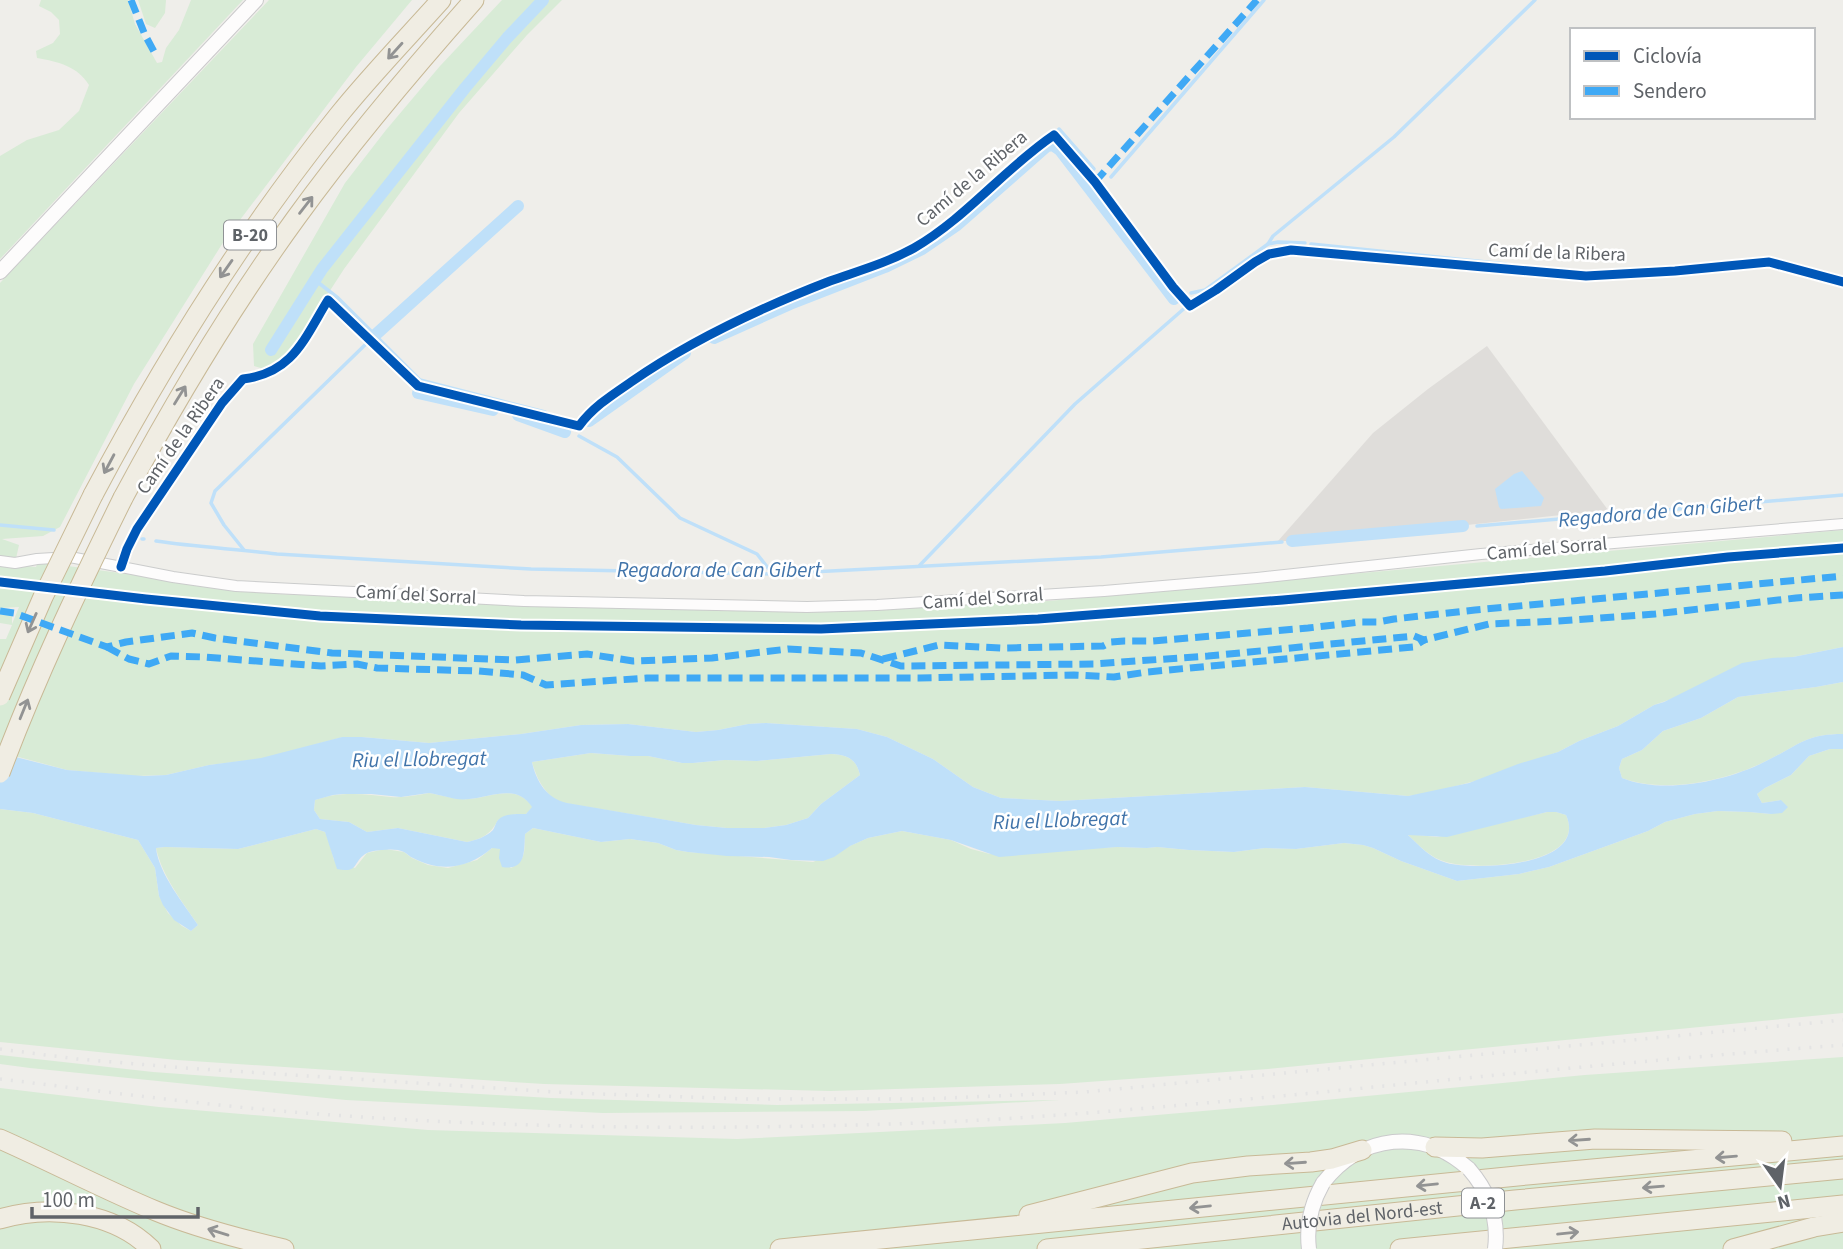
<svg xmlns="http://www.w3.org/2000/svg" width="1843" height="1249" font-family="'Source Sans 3',sans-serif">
<rect width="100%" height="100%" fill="#efeeea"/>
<!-- industrial -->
<path fill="#dfddda" d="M1487,346L1608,510L1316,541H1278L1373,433L1428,389Z"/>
<!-- green -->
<g fill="#d8ebd6">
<path d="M41,0H128L135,24L157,63L162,62L166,48L179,30L191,0H243L0,259V156L27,140L59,130L79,111L89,85C77,66 59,62 37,58L36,51L53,43L60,34L59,20L51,12L39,6Z"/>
<path d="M138,0H166L165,13L155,28L146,24Z"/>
<path d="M269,0H412L356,67L224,241L134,384L60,527L43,536L2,539L19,545L15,563L0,561V283Z"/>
<path d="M502,0H562L527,35L459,113L344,269L287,357L264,369L254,366L253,344L345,183L386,130L440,66Z"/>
<path d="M1843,530V647L1793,657L1654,705L1618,726L1579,741L1558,752L1479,780L1429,793L1408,796L1305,787L1060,801L1001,798L973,787L933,759L887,737L857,729L766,723L748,724L718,730L696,732L628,724L581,725L521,734L429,743L362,737H343L261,759L209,765L166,775L135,776L67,770L0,752V639H6L12,625L0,623V614L12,615V624L19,607L0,608V585L24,588L25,591L30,580L0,576V563L36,567L38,562L277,594L568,607L834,612L1048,601Z"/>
<path d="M1843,682V734C1806,734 1799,745 1768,760C1728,781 1665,794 1622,778L1619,768L1622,759L1642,750L1663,731L1701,718L1738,697L1816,687Z"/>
<path d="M1830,749H1843V1013L1268,1069L1060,1084L830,1091L544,1084L177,1060L0,1042V809L33,813L138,840L155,868L159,896L168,913L182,926L191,931L198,925C182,901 162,876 156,848L165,847L238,849L316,829L325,832L329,841L334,860L355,868L367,853L385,849L404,852L412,858L428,865L448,868L477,860L492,848H500V858L511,868C527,860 524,850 525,834L533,828L601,842L630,839L658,843L676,850L688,852L813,862L868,838L902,831L951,840L971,849L990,854L1117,847L1147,848L1157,847L1189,850L1234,852L1265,848L1296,849L1344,843L1363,845L1373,848L1401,861L1457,881L1519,874L1549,867L1648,831L1665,822L1695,814L1718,811L1749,812L1771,814L1781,800L1762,803L1757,794L1765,788L1791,775L1809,756Z"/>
<path d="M591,753L630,756H648L682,763H693L725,760L757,761L831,754C847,755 856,758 860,775L821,804L808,818L786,825L764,828H727L696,825L558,802C544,793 536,777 532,762Z"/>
<path d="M429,793C441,795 457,800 469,799C492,797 516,783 533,807L526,814H516L498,820C491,834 482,839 467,842L398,828L367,832L349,822L320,819L314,810L315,800C340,791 365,794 391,797C404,798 417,795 429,793Z"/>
<path d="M1547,812H1556L1566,815C1589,866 1476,871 1446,862C1430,858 1419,845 1407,834L1437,837Z"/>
<path d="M0,1055L153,1072L374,1088L551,1098L777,1105L1060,1100L864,1111L603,1113L346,1100L30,1068L0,1064Z"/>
<path d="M1843,1057V1249H0V1088L159,1107L428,1130L737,1139L1065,1123L1273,1105L1585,1075Z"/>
</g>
<!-- water -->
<g fill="#bfe0f9" fill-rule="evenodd">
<path d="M1522,471L1544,498L1541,506L1501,509L1499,507L1495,489L1514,474Z"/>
<path d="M1843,647V682L1816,687L1738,697L1701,718L1663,731L1642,750L1622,759L1619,768L1622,778C1664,795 1729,781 1768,760C1799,745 1806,734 1843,734V749H1830L1809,756L1791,775L1765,788L1757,794L1762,803L1781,800L1788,807L1782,813L1771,814L1749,812L1718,811L1695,814L1665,822L1648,831L1549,867L1519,874L1457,881L1401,861L1373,848L1363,845L1344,843L1296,849L1265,848L1234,852L1189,850L1157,847L1147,848L1117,847L999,857L951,840L902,831L868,838L850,846L834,857L823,861L791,860L769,857L727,856L688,852L676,850L658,843L630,839L601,842L533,828L525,834C524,852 526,871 502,867L499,858L500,849L492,848C469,868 441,873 413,858C410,857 408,854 404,852C399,849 389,849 383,850C379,850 371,851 367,853C352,861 360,874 337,869L325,832L316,829L238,849L165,847L156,848C159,874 184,904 198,925L191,931L174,920L163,905L159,896L155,868L138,840L33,813L0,809V753L67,770L144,776L166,775L209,765L261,758L342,737H362L429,743L521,734L581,725L628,724L696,732L718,730L748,724L766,723L857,729L887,737L933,759L973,787L1001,798L1060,801L1305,787L1408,796L1469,783L1518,764L1558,752L1579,741L1618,726L1654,705L1664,702L1742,663L1772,658L1793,657ZM591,753L630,756H648L682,763H693L725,760L757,761L831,754C847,755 856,758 860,775L821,804L808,818L786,825L764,828H727L696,825L567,803C547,799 536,781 532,762ZM429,793C442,795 456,801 469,799C491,797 517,783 532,807L526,814C517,814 505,813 498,820C496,822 495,827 493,830C486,837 476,840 467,842L398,828L367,832L349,822L320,819L314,810L315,800L333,795L343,794H371L401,797ZM1547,812H1556L1566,815C1589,866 1477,871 1447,863C1431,859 1420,846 1408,835L1447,837Z"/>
</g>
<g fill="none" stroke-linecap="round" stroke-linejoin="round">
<!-- stream -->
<g stroke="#bfe0f9" stroke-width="3.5">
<path d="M1056,133L1059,129L1094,169"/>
<path d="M1111,177L1264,0"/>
<path d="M1268,244L1273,236L1394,137L1535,0"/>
<path d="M1311,244L1506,264"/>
<path d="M315,280L338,298L420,380L545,412"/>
<path d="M1191,293L1205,290L1268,244L1278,242L1305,243"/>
<path d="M579,436L617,457L680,518L757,554L772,573"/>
<path d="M0,525L54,530"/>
<path d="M1477,526L1843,495"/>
<path d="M142,539H144"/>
<path d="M156,541C196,547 237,549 277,554L531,569L773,574L1101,557L1282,542"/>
<path d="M244,550L224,525L211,503L215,491L368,342"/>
<path d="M920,565L1075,404L1187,306"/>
</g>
<!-- canal -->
<g stroke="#bfe0f9" stroke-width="12">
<path d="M373,337L518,206"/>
<path d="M714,338L790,304L885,267L922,249L957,225L1047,146L1053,145L1060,150L1174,299"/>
<path d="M271,350L322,269L465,88L507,38L543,0"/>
<path d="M418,393L493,410"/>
<path d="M518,415L565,432"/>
<path d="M589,421L685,353"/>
<path d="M1292,541L1463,526"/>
</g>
<defs>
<g id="street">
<path d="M0,561L15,563L37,559L70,557L173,577L236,586L354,592L524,601L807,607L877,605L1104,591L1257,578L1481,554L1843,524"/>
<path d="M121,567L127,549L137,529L222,403L243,379C293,373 304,339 328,300L418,386L579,426C593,407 612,395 631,382C693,339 760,308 830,281C858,271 887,263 914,248C966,218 1004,169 1054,135L1095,182L1173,287L1190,306L1216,290L1255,262L1269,254L1291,250L1586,276L1675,271L1769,262L1843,282"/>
</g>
<g id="secondary">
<path d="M0,272L256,0"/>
<path d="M1323,1183C1361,1134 1423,1127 1469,1169"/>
</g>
<g id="highway">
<path d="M93,495C164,361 244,233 338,116C370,76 407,38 441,0"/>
<path d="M123,498C175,401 232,306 296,218C351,142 412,70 474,0"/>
<path d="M0,1139C52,1162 103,1189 156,1211C197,1228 240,1239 284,1249"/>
<path d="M1435,1147L1482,1148L1595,1139L1782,1141"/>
<path d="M1029,1215L1192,1173L1248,1166L1311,1162L1332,1159L1362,1150"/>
<path d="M0,1219C50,1204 114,1212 151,1249"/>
<path d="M780,1249L1527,1175L1843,1146"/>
<path id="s1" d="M1047,1249L1515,1200L1843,1169"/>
<path d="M1400,1249L1843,1205"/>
<path d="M1733,1249L1814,1227L1843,1222"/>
</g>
</defs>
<!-- street casing -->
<use href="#street" stroke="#cbcccc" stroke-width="12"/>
<!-- secondary casing -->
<use href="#secondary" stroke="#cacacb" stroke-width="16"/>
<!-- highway casing -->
<use href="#highway" stroke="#c8b996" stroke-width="21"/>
<!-- street -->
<use href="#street" stroke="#fdfcfc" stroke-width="10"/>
<!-- secondary -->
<use href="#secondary" stroke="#fdfcfc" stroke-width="14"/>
<!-- highway -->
<use href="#highway" stroke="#f0ede3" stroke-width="19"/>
<!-- rail -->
<g stroke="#e4e4e4" stroke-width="3.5" stroke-dasharray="2 9" stroke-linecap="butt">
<path d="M0,1049L77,1059L185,1068L571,1093L747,1099H924L1085,1092L1843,1020"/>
<path d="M0,1079C101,1091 203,1105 305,1113C487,1127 670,1130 852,1125C1013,1122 1174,1106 1334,1091C1504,1074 1673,1058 1843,1045"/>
</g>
<defs>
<g id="secondary-bridge">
<path d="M1469,1169C1489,1192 1499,1218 1495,1249"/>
<path d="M1309,1249C1306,1225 1311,1204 1323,1183"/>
</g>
<g id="highway-bridge">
<path d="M0,696L43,597L93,495"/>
<path d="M0,773C36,677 78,589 123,498"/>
</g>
</defs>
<!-- secondary-bridge casing -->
<use href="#secondary-bridge" stroke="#cacacb" stroke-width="16" stroke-linecap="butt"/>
<!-- highway-bridge casing -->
<use href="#highway-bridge" stroke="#c8b996" stroke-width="21" stroke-linecap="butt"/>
<!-- secondary-bridge -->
<use href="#secondary-bridge" stroke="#fdfcfc" stroke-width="14"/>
<!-- highway-bridge -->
<use href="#highway-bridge" stroke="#f0ede3" stroke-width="19"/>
<!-- quiet -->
<g stroke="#3fa9f5" stroke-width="7" stroke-dasharray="14 7" stroke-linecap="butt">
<path d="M131,0L145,35L157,57"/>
<path d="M1095,182L1257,0"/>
<path d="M0,611L14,613L107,647L126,642L192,633L215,638L332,653L515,660L587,654L633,661L712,658L788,649L861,653L901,666L1094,664L1208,656L1414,636L1424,640L1489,624L1558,621L1655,614L1796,598L1843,595"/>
<path d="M107,647L129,659L149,664L171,656L204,657L321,666L357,664L377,668L478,671L523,675L546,685L647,678H919L1074,675L1114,677L1147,672L1413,647L1424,640"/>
<path d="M883,659L939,645L1001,648L1103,646L1111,642L1124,641H1153L1308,628L1361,622H1378L1394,619L1475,610L1843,576"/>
</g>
<defs>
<g id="cycleway">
<path d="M121,567L127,549L137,529L222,403L243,379C293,373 304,339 328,300L418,386L579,426C593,407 612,395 631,382C693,339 760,308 830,281C858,271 887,263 914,248C966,218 1004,169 1054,135L1095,182L1173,287L1190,306L1216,290L1255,262L1269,254L1291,250L1586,276L1675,271L1769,262L1843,282"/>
<path d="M0,582L146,599L320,616L521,625L821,629L1038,619L1283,600L1605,571L1728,557L1843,548"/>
</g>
</defs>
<!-- cycleway casing -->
<use href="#cycleway" stroke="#fff" stroke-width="13"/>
<!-- cycleway -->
<use href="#cycleway" stroke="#0057b8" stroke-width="9"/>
</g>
<!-- one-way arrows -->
<defs><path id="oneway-shaft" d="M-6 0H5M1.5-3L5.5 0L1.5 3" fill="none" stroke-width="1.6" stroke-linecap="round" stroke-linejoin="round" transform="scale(1.75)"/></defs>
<g stroke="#929393">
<use href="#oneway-shaft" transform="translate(395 51) rotate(132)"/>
<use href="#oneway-shaft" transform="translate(306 205) rotate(-52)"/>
<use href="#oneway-shaft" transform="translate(226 269) rotate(125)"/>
<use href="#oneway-shaft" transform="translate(180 395) rotate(-58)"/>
<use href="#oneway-shaft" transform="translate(109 464) rotate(118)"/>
<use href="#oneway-shaft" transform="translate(32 623) rotate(114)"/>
<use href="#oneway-shaft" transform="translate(24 709) rotate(-68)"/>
<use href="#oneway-shaft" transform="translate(1579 1140) rotate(176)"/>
<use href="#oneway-shaft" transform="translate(1726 1157) rotate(175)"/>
<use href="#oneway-shaft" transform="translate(1295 1163) rotate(176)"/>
<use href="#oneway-shaft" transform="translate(1427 1185) rotate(174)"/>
<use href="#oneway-shaft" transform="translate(1653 1187) rotate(175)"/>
<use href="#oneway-shaft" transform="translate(1200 1207) rotate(174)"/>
<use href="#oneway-shaft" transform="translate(218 1232) rotate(-163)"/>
<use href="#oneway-shaft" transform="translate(1568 1233) rotate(-6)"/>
</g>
<g text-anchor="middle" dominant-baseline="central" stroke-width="5" stroke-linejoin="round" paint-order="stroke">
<!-- shield labels -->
<g fill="#fff" stroke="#8f9295" stroke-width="2">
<rect x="224" y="220.5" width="52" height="29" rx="5"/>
<rect x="1462" y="1188.5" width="42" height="29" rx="5"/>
</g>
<g font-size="18" font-weight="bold" fill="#5f6368">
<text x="250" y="235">B-20</text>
<text x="1483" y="1203">A-2</text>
</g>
<!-- street labels -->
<g font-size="19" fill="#5f6368" stroke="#fff">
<text transform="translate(972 179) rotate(-40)">Camí de la Ribera</text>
<text transform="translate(1557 253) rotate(2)">Camí de la Ribera</text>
<text transform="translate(181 436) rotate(-55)">Camí de la Ribera</text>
<text transform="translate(1547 549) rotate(-5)">Camí del Sorral</text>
<text transform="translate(416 595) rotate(3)">Camí del Sorral</text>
<text transform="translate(983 599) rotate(-4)">Camí del Sorral</text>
<text stroke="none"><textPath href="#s1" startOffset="317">Autovia del Nord-est</textPath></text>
</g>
<!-- water labels -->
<g font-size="21" font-style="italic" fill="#4174aa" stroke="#fff">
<text transform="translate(1660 511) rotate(-5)">Regadora de Can Gibert</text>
<text x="719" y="570">Regadora de Can Gibert</text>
<text transform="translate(419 759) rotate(-1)">Riu el Llobregat</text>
<text transform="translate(1060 820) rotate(-2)">Riu el Llobregat</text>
</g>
</g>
<!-- legend -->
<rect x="1570" y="28" width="245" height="91" fill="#ffffff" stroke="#bfc1c3" stroke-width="2"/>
<rect x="1584" y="51" width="35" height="10" fill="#0057b8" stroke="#bfc1c3" stroke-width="2"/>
<text x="1633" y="63" font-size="21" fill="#5f6368">Ciclovía</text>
<rect x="1584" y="86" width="35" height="10" fill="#3fa9f5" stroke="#bfc1c3" stroke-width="2"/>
<text x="1633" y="98" font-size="21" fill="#5f6368">Sendero</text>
<!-- north arrow -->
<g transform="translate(1780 1186) rotate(166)" stroke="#ffffff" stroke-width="5" paint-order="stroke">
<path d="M0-5L12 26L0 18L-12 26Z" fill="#5f6368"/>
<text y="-10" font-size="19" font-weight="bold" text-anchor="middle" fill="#5f6368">N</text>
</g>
<!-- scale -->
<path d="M32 1207v10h166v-10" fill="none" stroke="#5f6368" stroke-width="3.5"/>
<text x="42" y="1207" font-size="21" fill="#5f6368" stroke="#ffffff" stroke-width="5" paint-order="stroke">100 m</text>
</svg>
